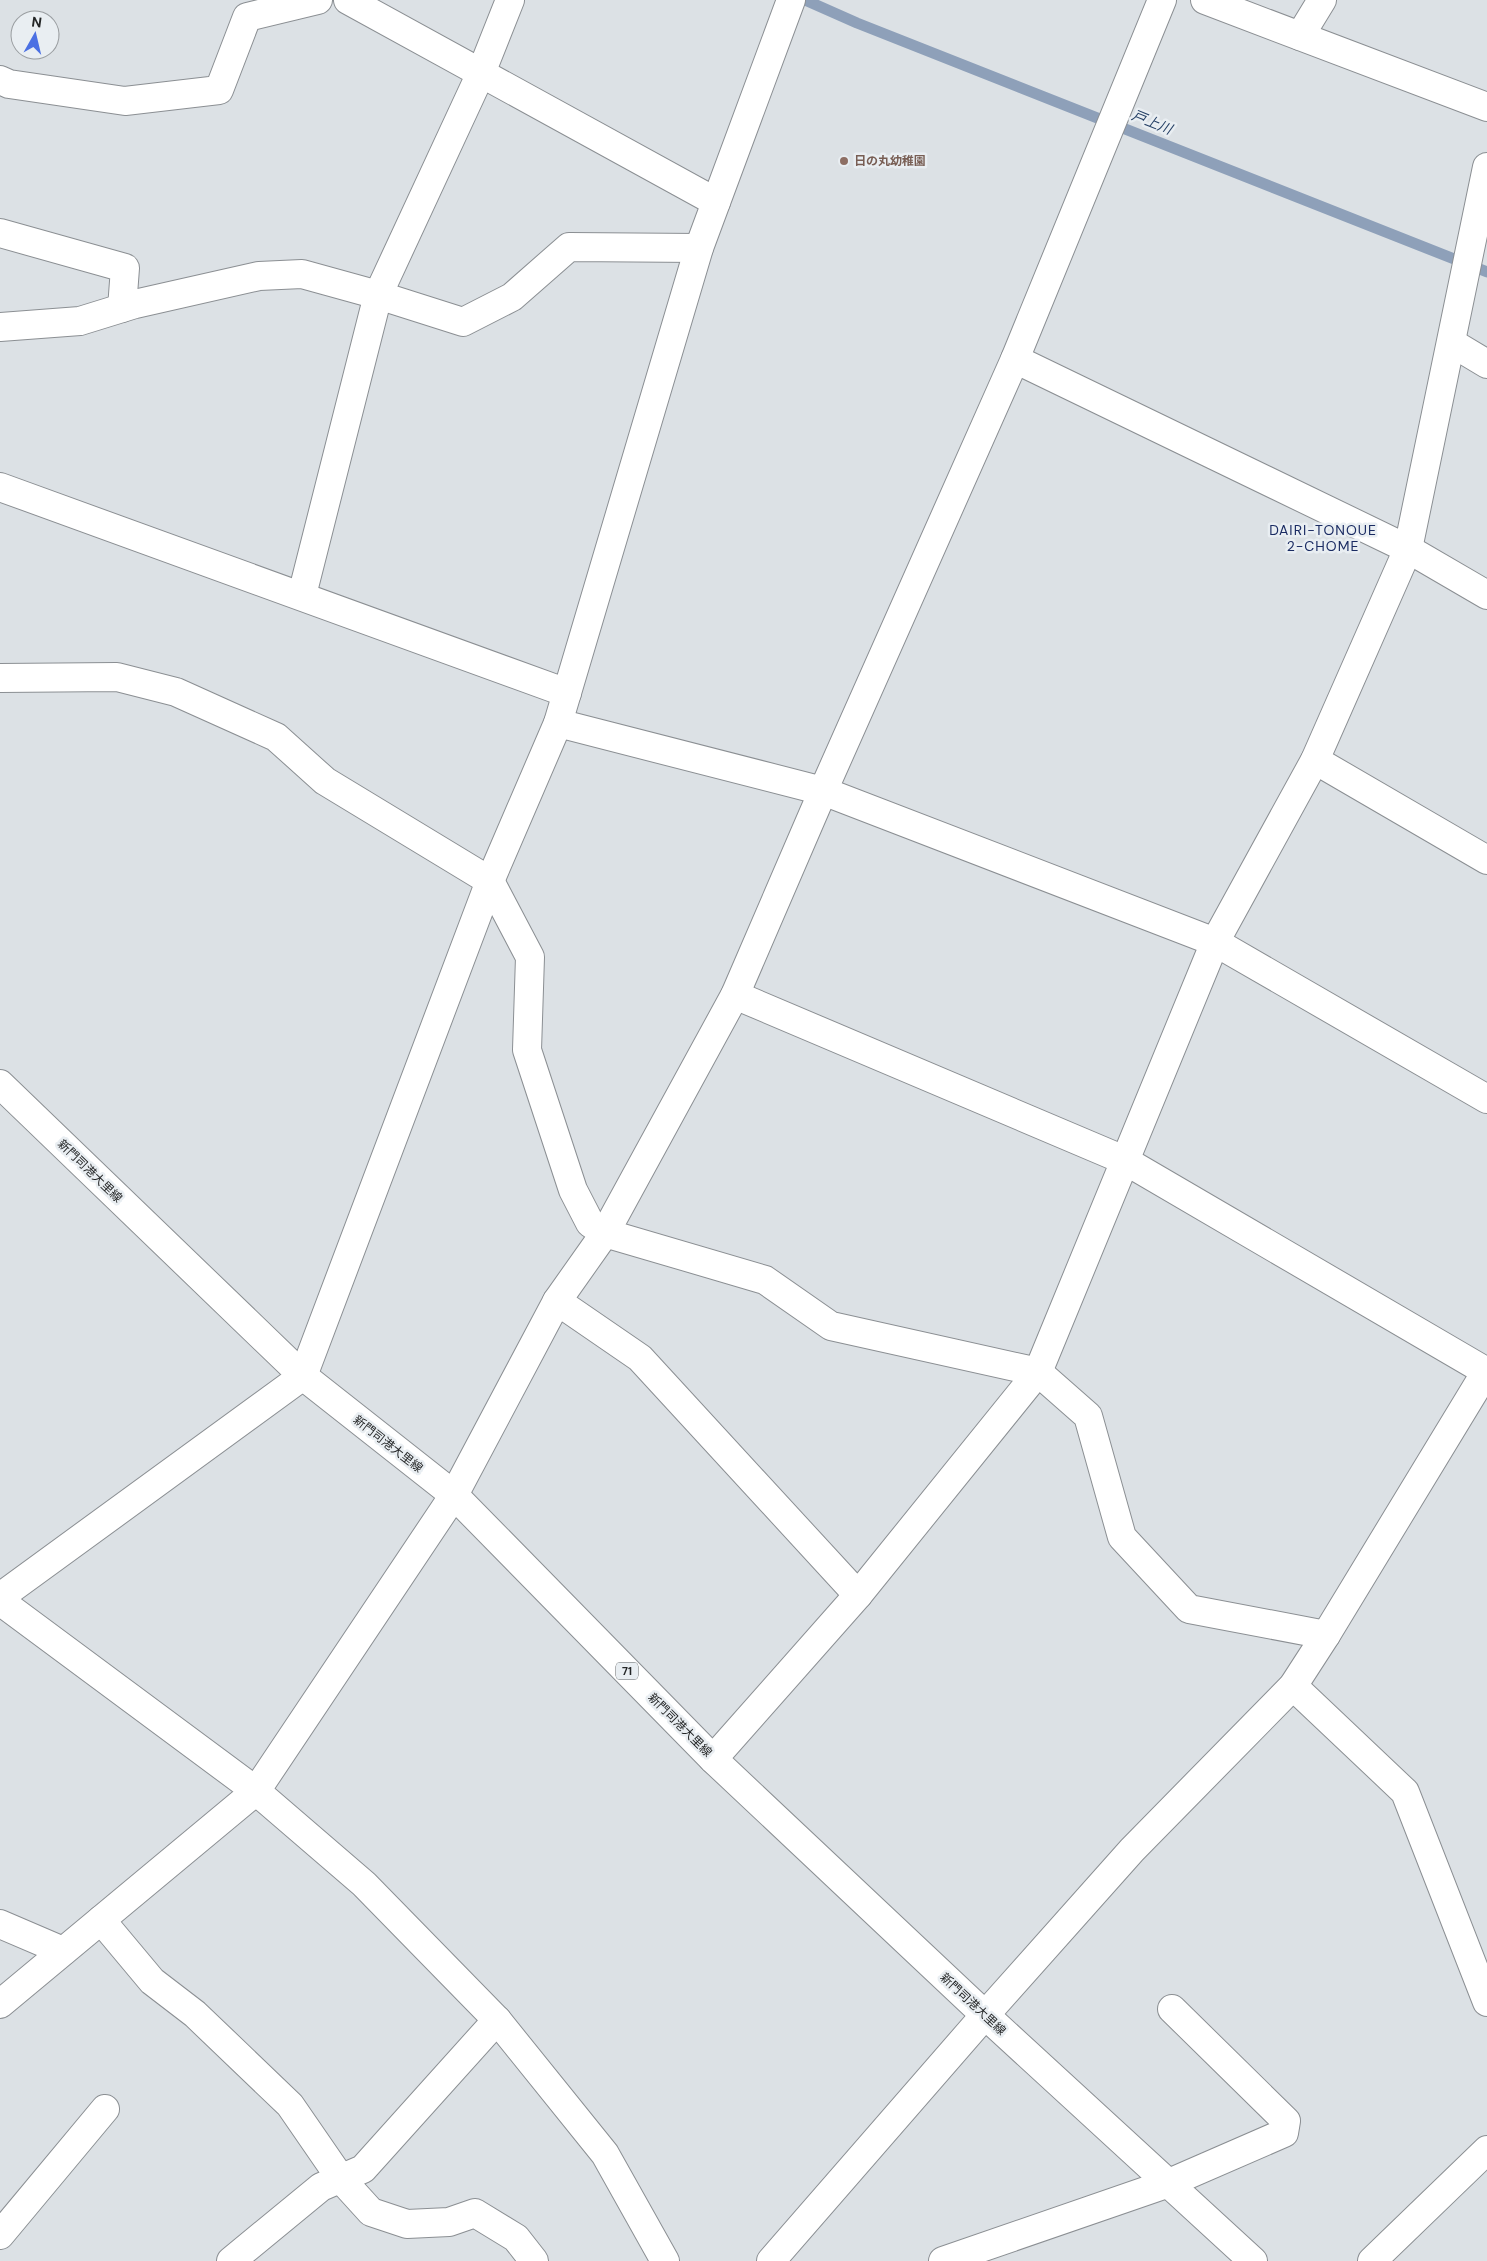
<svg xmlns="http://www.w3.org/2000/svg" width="1487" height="2261" font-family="'DM Sans','Noto Sans JP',sans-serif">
<rect width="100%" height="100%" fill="#dce1e5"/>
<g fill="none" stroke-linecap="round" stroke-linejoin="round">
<!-- stream -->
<path stroke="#8ea0b9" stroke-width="11" d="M805,0L857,23L1487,272"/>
<defs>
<g id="minor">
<path d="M348,0L716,202"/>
<path d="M1205,0L1487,107"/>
<path d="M1300,36L1322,0"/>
<path d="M0,80L9,84L125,101L219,90L247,17L318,0"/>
<path d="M0,233L125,268L122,308"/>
<path d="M0,327L80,321L135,304L259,276L302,274L378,295L463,322L512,297L569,247L699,248"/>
<path d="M1452,343L1487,364"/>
<path d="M1015,359L1408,549L1487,595"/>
<path d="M0,487L567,693"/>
<path d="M302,595L378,295L481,73L510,0"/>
<path d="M0,678L117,677L176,692L276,737L325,781L490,881L530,957L527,1050L573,1190L590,1223L605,1233L765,1280L831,1326L1038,1372L1088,1416L1122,1537L1189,1609L1326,1635"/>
<path d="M558,723L823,791L1215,942L1487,1099"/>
<path d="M1315,760L1487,860"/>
<path d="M735,995L1124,1160L1487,1372"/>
<path d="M557,1301L640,1358L858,1595"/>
<path d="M0,1597L303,1376L490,881L558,723L699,248L791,0"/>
<path d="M0,1601L256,1791L364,1884L497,2020L605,2154L665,2261"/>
<path d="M1293,1686L1405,1792L1487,2002"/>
<path d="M713,1759L858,1595L1038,1372L1215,942L1315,760L1408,549L1487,167"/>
<path d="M101,1920L152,1981L195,2014L290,2105L341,2179L371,2212L407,2224L449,2222L475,2213L516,2238L534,2261"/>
<path d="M0,1924L63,1951"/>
<path d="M0,2004L256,1791L454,1495L557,1301L605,1233L735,995L823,791L1015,359L1162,0"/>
<path d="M0,2235L105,2109"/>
<path d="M231,2261L321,2187L363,2169L497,2020"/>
<path d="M771,2261L985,2015L1132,1850L1293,1686L1326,1635L1487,1370"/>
<path d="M943,2261L1169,2183L1284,2133L1286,2121L1172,2009"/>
<path d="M1372,2261L1487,2150"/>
</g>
<path id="major" d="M0,1084L303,1376L454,1495L713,1759L985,2015L1253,2261"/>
</defs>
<!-- minor casing -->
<use href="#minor" stroke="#8b8f93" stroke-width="30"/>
<!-- major casing -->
<use href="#major" stroke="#8b8f93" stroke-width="30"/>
<!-- minor -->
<use href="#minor" stroke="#fff" stroke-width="28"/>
<!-- major -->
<use href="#major" stroke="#fff" stroke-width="28"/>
</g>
<!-- markers -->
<circle fill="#8d6e63" stroke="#e9eef2" stroke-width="2" cx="844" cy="161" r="5"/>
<g text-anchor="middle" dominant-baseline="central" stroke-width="5" stroke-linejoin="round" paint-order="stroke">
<!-- shield labels -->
<rect fill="#e9eef2" stroke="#5f6264" stroke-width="1" x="616" y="1662.5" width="22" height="17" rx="4"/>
<g font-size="11" font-weight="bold" fill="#242627">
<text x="627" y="1671">71</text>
</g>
<!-- education labels -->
<g font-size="12" font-weight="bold" fill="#785e54" stroke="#e9eef2" text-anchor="start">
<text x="854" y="161">日の丸幼稚園</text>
</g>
<!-- street labels -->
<g font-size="12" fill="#242627" stroke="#e9eef2">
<text transform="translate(90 1171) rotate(44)">新門司港大里線</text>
<text transform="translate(388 1444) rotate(38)">新門司港大里線</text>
<text transform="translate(680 1725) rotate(45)">新門司港大里線</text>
<text transform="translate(973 2004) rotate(43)">新門司港大里線</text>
</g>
<!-- water labels -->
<g font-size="14" font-style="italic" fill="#264166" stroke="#e9eef2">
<text transform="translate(1152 122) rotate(22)">戸上川</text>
</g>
<!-- neighbourhood labels -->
<g font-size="14" letter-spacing="1" fill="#1a2b62" stroke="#e9eef2">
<text x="1323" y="530">DAIRI-TONOUE<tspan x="1323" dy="16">2-CHOME</tspan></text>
</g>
</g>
<!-- north arrow -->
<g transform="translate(35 35) rotate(8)"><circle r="24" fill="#e9eef2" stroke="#9a9ea1"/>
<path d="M0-4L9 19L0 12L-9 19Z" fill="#4b70e3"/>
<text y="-8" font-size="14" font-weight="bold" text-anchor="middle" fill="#242627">N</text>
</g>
</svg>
